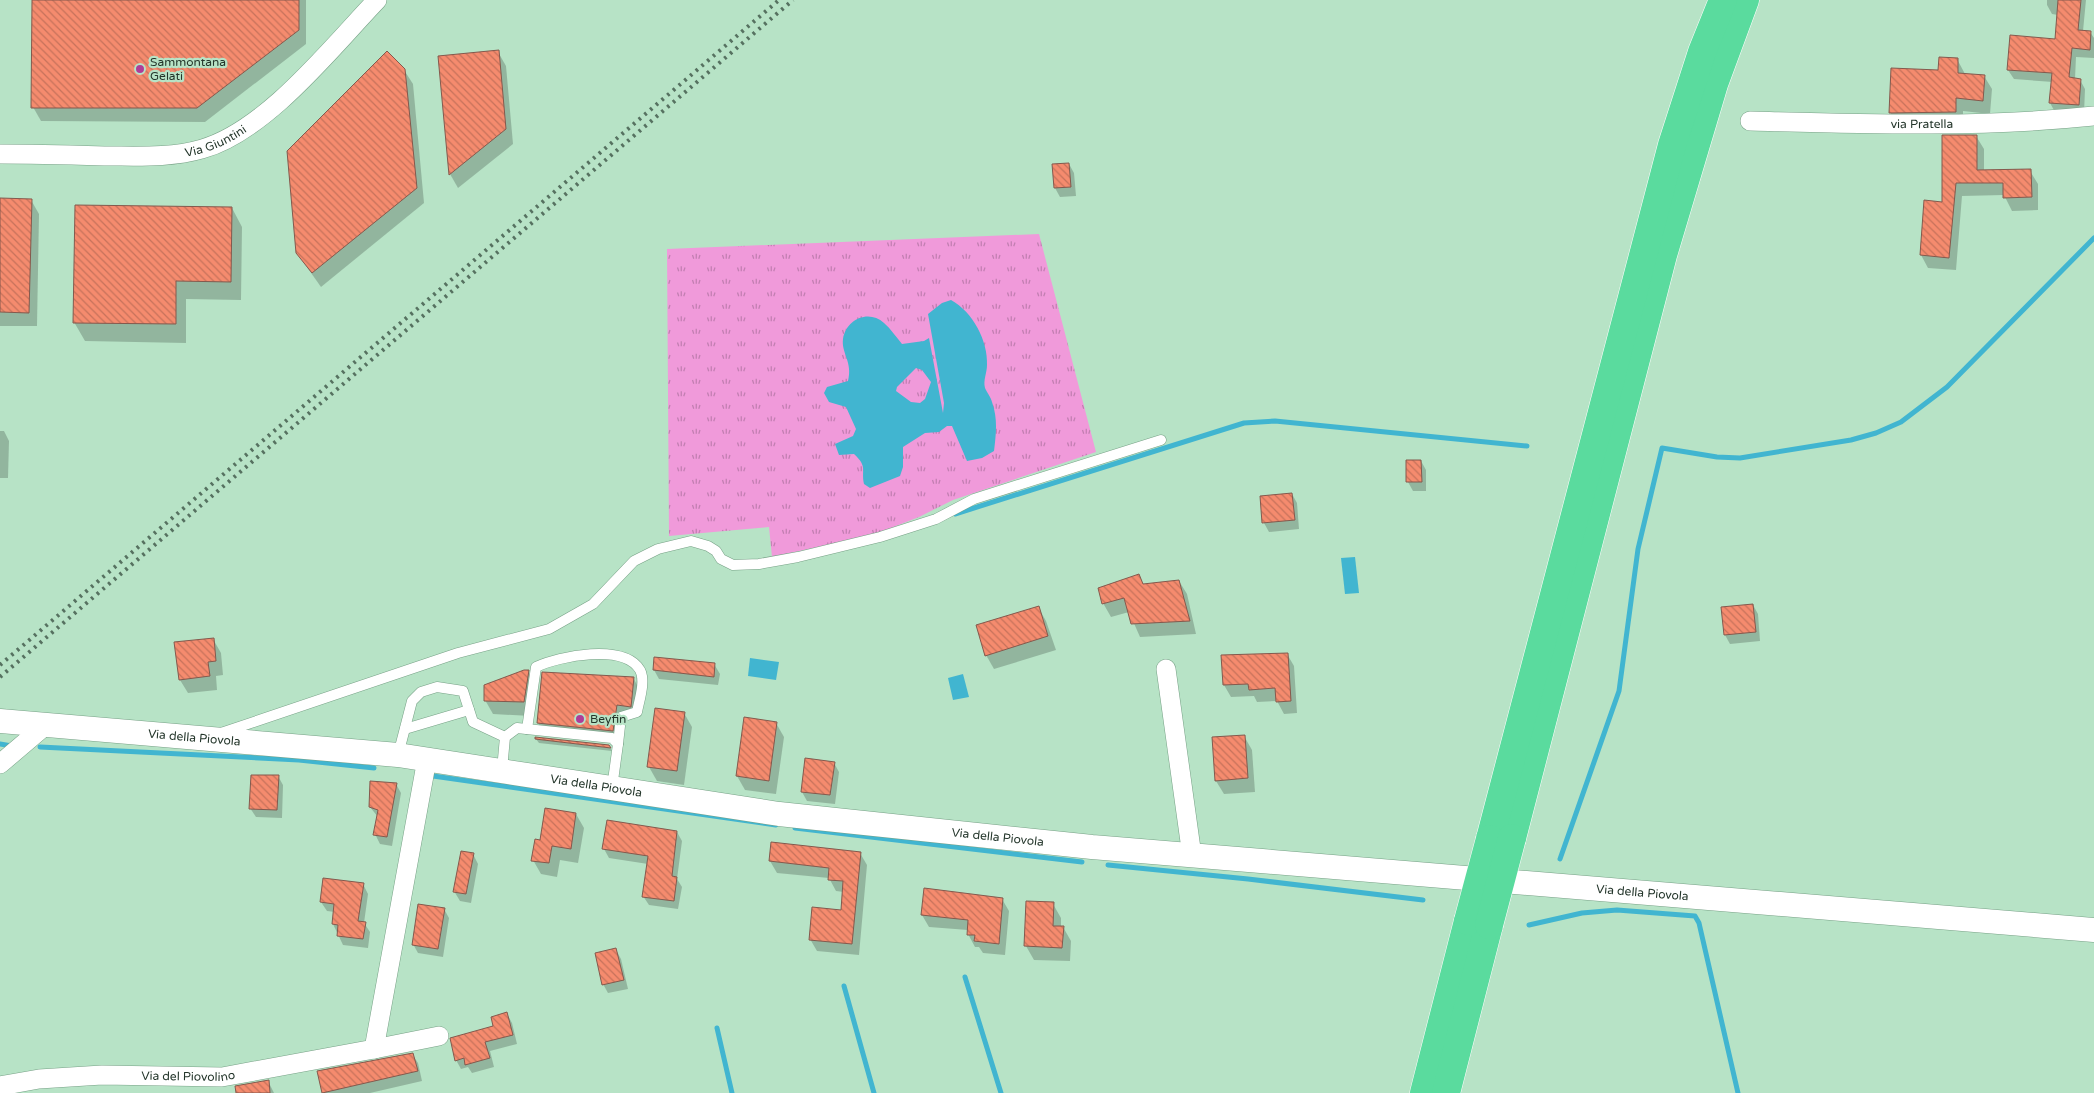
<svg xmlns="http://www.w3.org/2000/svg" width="2094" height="1093" font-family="'Varela Round',sans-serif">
<defs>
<pattern id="park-tufts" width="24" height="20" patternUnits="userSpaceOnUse" patternTransform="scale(1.25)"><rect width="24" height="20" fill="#f09ada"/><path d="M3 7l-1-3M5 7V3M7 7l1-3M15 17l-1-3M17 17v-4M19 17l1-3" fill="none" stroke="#c27eb1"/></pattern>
<pattern id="building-back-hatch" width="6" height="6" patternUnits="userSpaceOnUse" patternTransform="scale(1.25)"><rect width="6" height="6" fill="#f58b6e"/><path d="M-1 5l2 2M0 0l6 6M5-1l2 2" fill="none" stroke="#c6725b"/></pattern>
</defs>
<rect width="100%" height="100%" fill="#b7e3c6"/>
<!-- park -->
<path fill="url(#park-tufts)" d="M1039,234L1096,452L953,500L919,517L873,535L772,557L769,527L669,536L667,249Z"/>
<!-- water -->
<g fill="#41b5d0" fill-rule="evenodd">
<path d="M951,300C973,312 988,341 987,365C987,373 983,380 985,388C987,393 991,397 992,402C998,419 996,434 994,451L982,458L967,461L952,426H947L939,432L925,433L903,447V467L900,476L870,488L864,484C861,469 868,467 854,454L839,455L835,444L853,436L856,429L846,407L829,402L824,393L827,387L848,381C853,362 841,353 843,339C846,319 869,309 884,323C891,329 896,337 902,344L924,341L929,338L943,413L944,403L928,314L942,303ZM916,368L922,370L931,382L925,399L920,403L911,402L896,391L897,387Z"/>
<path d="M1355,557L1359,593L1345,594L1341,558Z"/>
<path d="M750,658L779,662L776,680L748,676Z"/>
<path d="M963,674L969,697L953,700L948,678Z"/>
</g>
<!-- shadow -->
<g fill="#0003">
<path d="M33,0H306V44L205,122L41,121L33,107Z"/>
<path d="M2047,0H2086L2083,31L2090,32L2094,38V58L2076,57L2075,79L2080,80L2085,89L2084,114L2055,112L2050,103L2053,82L2014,79L2008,70L2056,40L2058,15L2052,14L2047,5Z"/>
<path d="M498,52L506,66L513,144L458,188L450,174L439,57Z"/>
<path d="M1957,59L1965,74L1984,76L1992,89L1990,114L1963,111V126H1898L1890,112Z"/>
<path d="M404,70L413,84L424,203L321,287L297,253Z"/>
<path d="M1976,136L1984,149V171H2030L2038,184V210L2012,211L2004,195L1962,196L1956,270L1928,268L1921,255Z"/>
<path d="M1069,164L1074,173L1076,196L1060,197L1055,188L1054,165Z"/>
<path d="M0,200H31L39,214L37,326H0Z"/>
<path d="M232,208L242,227L241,300L186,299V343L85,341L74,322Z"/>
<path d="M0,431H4L9,441L8,478H0Z"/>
<path d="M1421,461L1426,470V491H1413L1408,482L1407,462Z"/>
<path d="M1292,494L1297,503L1299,529L1269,532L1264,523L1261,497Z"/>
<path d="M1138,575L1144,585L1179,581L1187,594L1196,634L1140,637L1129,612L1111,617L1103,603Z"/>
<path d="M1753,605L1758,614L1760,641L1730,644L1725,635Z"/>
<path d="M1038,607L1046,621L1056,650L994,669L986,655Z"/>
<path d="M213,639L221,653L223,675L216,676L217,690L188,693L180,680Z"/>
<path d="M1287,654L1294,666L1297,713L1284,714L1277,701L1257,702L1254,696L1231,697L1224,685Z"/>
<path d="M714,664L720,674L718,685L659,679L654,670Z"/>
<path d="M528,672L536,685L531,716L493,714L485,700Z"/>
<path d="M634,679L638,687L635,714L621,713L617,739L543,731L538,723Z"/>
<path d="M684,713L692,727L684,785L657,781L649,767Z"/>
<path d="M776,723L784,737L776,794L745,790L737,776Z"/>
<path d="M1244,736L1252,750L1255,792L1224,794L1216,781Z"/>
<path d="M536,739L610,748L612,751L539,743Z"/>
<path d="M834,763L839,772L835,804L807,801L802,792Z"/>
<path d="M278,776L283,785L282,818L256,817L250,808Z"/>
<path d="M396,784L401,793L392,846L380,844L375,834L378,817L370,807Z"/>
<path d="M576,814L584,828L578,863L560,860L557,877L541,874L533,860L541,842Z"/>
<path d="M677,832L682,841L677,879L682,887L678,909L649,905L643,896L648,864L609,858L604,849Z"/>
<path d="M860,853L867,865L859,955L817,951L810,939L842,911L844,892L836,891L829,878L777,873L770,861Z"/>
<path d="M473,854L478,864L471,903L460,901L454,891Z"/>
<path d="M363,884L368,894L364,923L370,932L368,948L343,945L333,924L335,912L327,911L321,902Z"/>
<path d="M1002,899L1009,911L1005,955L983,953L979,947H975L968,934V930L929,927L922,915Z"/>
<path d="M1053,904L1061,918V927H1063L1071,941L1070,961L1034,960L1026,946Z"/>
<path d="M444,909L449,918L443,957L418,953L413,944Z"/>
<path d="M616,950L621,959L628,989L608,993L603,984Z"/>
<path d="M507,1014L512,1023L517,1044L490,1051L494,1067L472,1073L468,1067L461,1069L456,1060Z"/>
<path d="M412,1054L418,1063L422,1081L370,1093H323L318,1072Z"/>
<path d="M268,1081L274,1093H237Z"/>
</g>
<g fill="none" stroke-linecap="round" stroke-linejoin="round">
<!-- stream -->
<g stroke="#41b5d0" stroke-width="5">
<path d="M955,514L1244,423L1275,421L1527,446"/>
<path d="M0,744L12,746"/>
<path d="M40,747L299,760L374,768"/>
<path d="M433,776L776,825"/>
<path d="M795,828L1082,862"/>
<path d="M1560,859L1619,691L1638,549L1662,448L1717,457L1740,458L1851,440L1876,433L1901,422L1947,387L2094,238"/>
<path d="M1108,865L1248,879L1423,900"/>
<path d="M1529,925L1582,913L1617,910L1695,916L1699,923L1738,1093"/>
<path d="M965,977L1001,1093"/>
<path d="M844,986L874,1093"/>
<path d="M717,1028L732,1093"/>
</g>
</g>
<!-- building -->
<g fill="url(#building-back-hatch)" stroke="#84594d">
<path d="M32,0H299V30L197,108H31Z"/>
<path d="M2058,0H2081L2078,30L2091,31L2090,50L2072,48L2069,77L2081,79L2079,105L2049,103L2052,73L2007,70L2010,35L2055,39Z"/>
<path d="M499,50L506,129L449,175L438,56Z"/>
<path d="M387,51L405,69L417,188L312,273L296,253L287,151Z"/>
<path d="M1939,57L1958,58V73L1985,75L1983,101L1956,98V112L1889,113L1891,68L1938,70Z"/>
<path d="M1942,135H1977V170L2031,169L2032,197L2003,198V183H1956L1949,258L1920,255L1924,200L1942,202Z"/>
<path d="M1069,163L1071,187L1054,188L1052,164Z"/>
<path d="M0,198L32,199L29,313L0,312Z"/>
<path d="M75,205L232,207L231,282L176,281V324L73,323Z"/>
<path d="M1406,460H1421L1422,482H1406Z"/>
<path d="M1292,493L1295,520L1262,523L1260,496Z"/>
<path d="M1139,574L1143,584L1179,580L1190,621L1131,624L1124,598L1102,604L1098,588Z"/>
<path d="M1753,604L1756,632L1724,635L1721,607Z"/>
<path d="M1039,606L1048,636L985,656L976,625Z"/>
<path d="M214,638L216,661L208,662L210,676L179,680L174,642Z"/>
<path d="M1288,653L1291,701L1276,702L1275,688L1249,690L1248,684L1223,685L1221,655Z"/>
<path d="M654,657L715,663L714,677L653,670Z"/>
<path d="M524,670H529L524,702L484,701V685Z"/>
<path d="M542,672L634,677L631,707L617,705L613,731L537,723Z"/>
<path d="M655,708L685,712L677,771L647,767Z"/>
<path d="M744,717L777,722L769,781L736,776Z"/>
<path d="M1245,735L1248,778L1215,781L1212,737Z"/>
<path d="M535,737L609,745L611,748L535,739Z"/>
<path d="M805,758L835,762L830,795L801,792Z"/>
<path d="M251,775H279L277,810L249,809Z"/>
<path d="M370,781L397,783L387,837L373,835L378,810L369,807Z"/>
<path d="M545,808L576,813L571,849L552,846L549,863L531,861L535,839L540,840Z"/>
<path d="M607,820L677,831L672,876L677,877L674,901L642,897L648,856L602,849Z"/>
<path d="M771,842L861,852L852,944L809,940L812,907L841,910L843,881L828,880L829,868L769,861Z"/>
<path d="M461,851L474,853L466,894L453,892Z"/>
<path d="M323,878L364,883L358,921L366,922L363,939L337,936L338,925L332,924L334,904L320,902Z"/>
<path d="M924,888L1003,898L999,944L974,941L975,935H967L968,920L921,915Z"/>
<path d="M1026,901L1054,902L1053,926H1064L1062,948L1024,946Z"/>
<path d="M418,904L445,908L438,949L412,945Z"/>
<path d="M616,948L624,980L602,985L595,953Z"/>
<path d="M507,1012L513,1035L485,1042L490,1058L465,1065L464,1058L455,1061L450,1038L493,1026L491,1017Z"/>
<path d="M413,1053L418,1071L322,1093L317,1071Z"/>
<path d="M269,1080L270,1093H236L235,1086Z"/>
</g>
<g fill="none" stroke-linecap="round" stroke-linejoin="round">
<defs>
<g id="service">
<path d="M405,729L469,710"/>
<path d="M527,729L536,667C559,656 624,643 640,670C646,681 639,701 637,712L621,717L618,744"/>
<path d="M221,733L458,653L549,629L593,604L634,561L658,549L691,541L708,546L716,551L721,559L733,565L759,564L798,557L880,537L936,519L974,499L1161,440"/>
<path d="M398,755L412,701L421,692L437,687L463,691L473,722L505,737"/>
<path d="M502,770L505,737L517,728L612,738L618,744L612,788"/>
</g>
<g id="minor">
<path id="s1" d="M1750,121C1864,124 1980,128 2094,116"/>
<path id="s2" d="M0,154C36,154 71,155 107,156C138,156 171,158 202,149C266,131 331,48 377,0"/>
<path d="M1166,669L1192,856"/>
<path d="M0,764L47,724"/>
<path d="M374,1049L439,1036"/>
<path id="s3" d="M0,1086L39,1079L102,1075L222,1077L374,1049L427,759"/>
</g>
<g id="tertiary">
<path id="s4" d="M0,721L398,755L779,814L1092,847L2094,930"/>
</g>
<g id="trunk">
<path d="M1512,838L1663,255L1714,84L1745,0"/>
<path d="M1490,839L1672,145L1702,52L1723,0"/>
<path d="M1424,1093L1468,921"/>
<path d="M1446,1093L1489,925"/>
</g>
</defs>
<!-- service casing -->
<use href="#service" stroke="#77a186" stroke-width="11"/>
<!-- minor casing -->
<use href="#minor" stroke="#77a186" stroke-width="20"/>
<!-- tertiary casing -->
<use href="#tertiary" stroke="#77a186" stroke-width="25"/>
<!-- trunk casing -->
<use href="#trunk" stroke="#fff" stroke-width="29"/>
<!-- service -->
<use href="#service" stroke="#fff" stroke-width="10"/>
<!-- minor -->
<use href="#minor" stroke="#fff" stroke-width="19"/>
<!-- tertiary -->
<use href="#tertiary" stroke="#fff" stroke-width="24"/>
<!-- trunk -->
<use href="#trunk" stroke="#5adb9e" stroke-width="28"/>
<!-- rail -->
<g stroke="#567160" stroke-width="4" stroke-dasharray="2.5 5" stroke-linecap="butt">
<path d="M0,665L779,0"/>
<path d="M0,677L793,0"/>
</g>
<defs>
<g id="trunk-bridge">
<path d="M1468,921L1490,839"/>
<path d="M1489,925L1512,838"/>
</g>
</defs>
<!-- trunk-bridge casing -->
<use href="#trunk-bridge" stroke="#fff" stroke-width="29" stroke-linecap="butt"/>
<!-- trunk-bridge -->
<use href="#trunk-bridge" stroke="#5adb9e" stroke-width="28"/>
</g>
<!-- markers -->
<g fill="#ae3d98" stroke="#b7e3c6" stroke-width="2">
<circle cx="140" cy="69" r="5"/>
<circle cx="580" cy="719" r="5"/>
</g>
<g text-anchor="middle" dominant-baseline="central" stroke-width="4.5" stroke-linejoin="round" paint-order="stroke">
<!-- poi labels -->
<g font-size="12" fill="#24362b" stroke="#b7e3c6" text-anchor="start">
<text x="150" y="62">Sammontana<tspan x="150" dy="14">Gelati</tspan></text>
<text x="590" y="719">Beyfin</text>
</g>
<!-- street labels -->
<g font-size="12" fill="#24362b" stroke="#b7e3c6">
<text stroke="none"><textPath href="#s1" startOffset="172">via Pratella</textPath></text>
<text stroke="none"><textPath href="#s2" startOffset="218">Via Giuntini</textPath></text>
<text stroke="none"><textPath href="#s4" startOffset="195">Via della Piovola</textPath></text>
<text stroke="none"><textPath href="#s4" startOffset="600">Via della Piovola</textPath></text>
<text stroke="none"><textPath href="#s4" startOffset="1005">Via della Piovola</textPath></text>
<text stroke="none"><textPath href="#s4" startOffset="1652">Via della Piovola</textPath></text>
<text stroke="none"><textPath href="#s3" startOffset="189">Via del Piovolino</textPath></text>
</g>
</g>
</svg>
